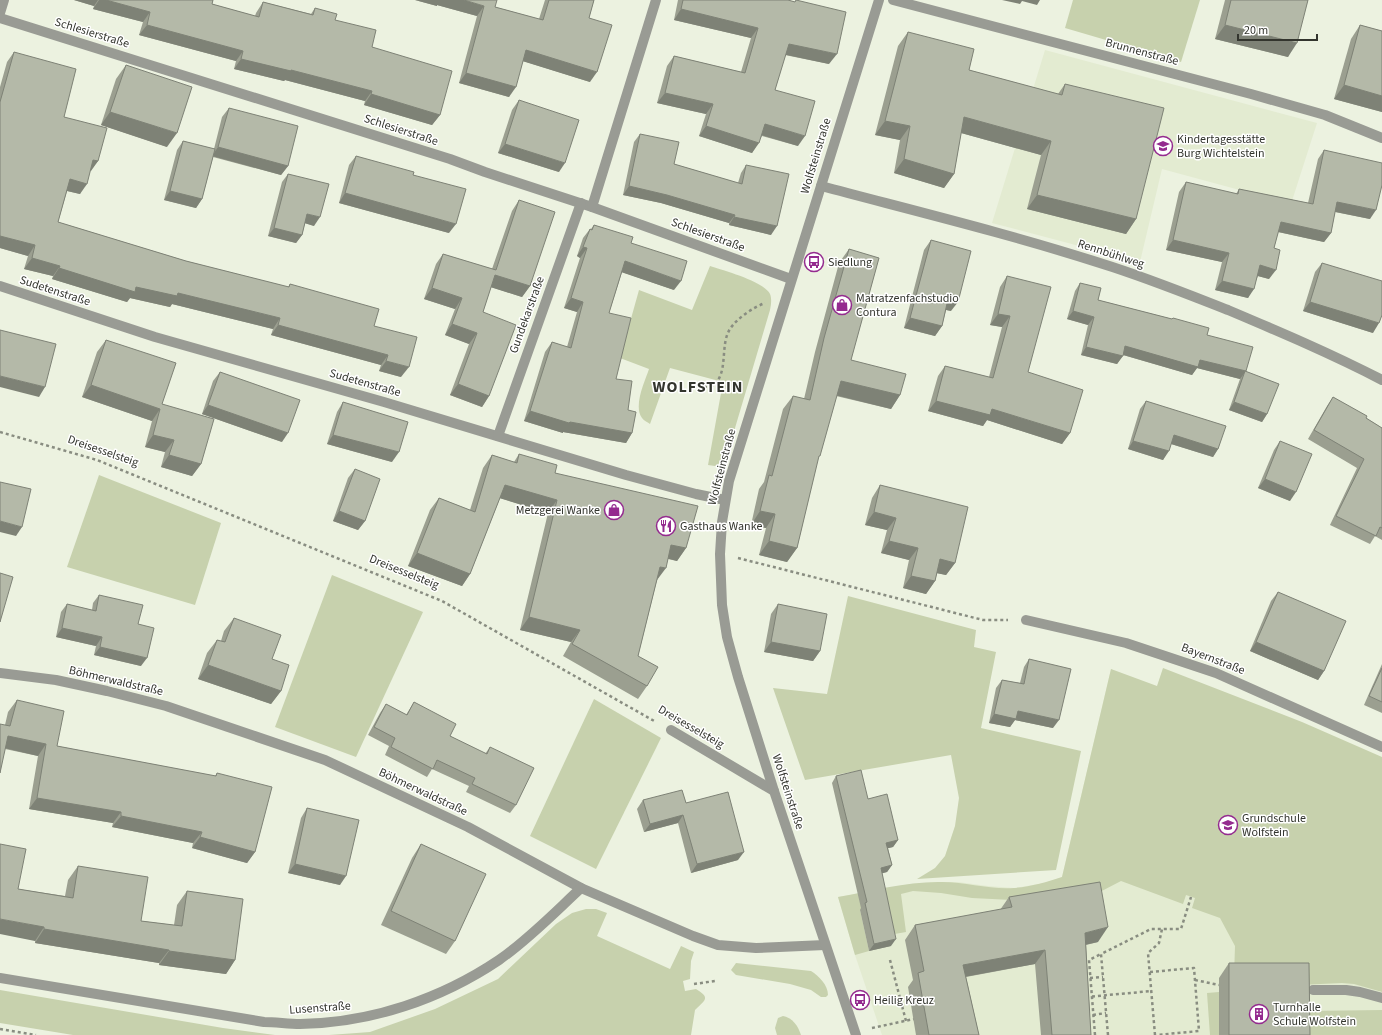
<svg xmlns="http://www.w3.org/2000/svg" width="1382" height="1035" font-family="'Source Sans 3',sans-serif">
<rect width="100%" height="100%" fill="#ecf2e0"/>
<!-- built -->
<g fill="#e3ebd1">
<path d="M1045,50L1317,123L1291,204L1162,169L1140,262L992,223Z"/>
<path d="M1111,669L1356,984L1382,992V1035H882L855,955L838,897L911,884L938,882H958L988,886L1014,888L1045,883L1062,877Z"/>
</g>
<!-- green -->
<g fill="#c7d1ad">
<path d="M1073,0H1200L1181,62L1065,28Z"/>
<path d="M710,266C723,270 765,282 770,294C772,299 771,305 770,310L727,455L722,465L715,466L708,465L723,382L670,368L650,424C648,422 644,421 642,418C633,406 645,381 649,369L620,358L639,290L692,310Z"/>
<path d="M99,475L221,523L195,605L67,567Z"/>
<path d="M332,575L423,612L356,757L275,727Z"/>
<path d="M848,596L976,630L974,647L996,652L981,728L1081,751L1056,870L917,879L935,868L945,856L955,826L959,798L951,755L805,780L773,688L827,694Z"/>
<path d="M1163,668L1302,722L1382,757V992L1354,984L1342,983L1299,985L1234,977L1235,946L1220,918L1192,908L1195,898L1186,895L1183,904L1121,881L1096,894L1012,900L972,898L941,893L913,891L901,894L906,932L889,935L860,910L869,951L855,955L838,897C871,891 905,882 938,882C964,881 989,890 1014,888C1030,887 1047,882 1062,877L1111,669L1157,686Z"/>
<path d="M594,699L661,738L596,869L530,836Z"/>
<path d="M586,909H596L607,913L597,936L670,969L681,946L694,952L691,961L690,979L683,981L685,991L696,989C711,998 705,1000 695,1010L691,1035H329L370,1032L435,1009L498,979L556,924L572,913Z"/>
<path d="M736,963L811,971C819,976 828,985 828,995L826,997H821L811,990L790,984L736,975L731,970Z"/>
<path d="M0,990L223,1028L275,1035H73L0,1023Z"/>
<path d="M1219,992V1035H1210L1207,993Z"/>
<path d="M1382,1010V1035H1307V1011Z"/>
<path d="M783,1016C793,1018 798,1026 801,1035H777L775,1028L778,1018Z"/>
</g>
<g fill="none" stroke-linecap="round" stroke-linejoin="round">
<!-- path -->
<g stroke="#898d81" stroke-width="2.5" stroke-dasharray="3 3" stroke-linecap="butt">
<path d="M692,386L711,387C730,375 719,346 730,329C737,318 754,307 765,303"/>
<path d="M0,432L97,460L442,601L656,722"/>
<path d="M738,558L983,620H1008"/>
<path d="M890,960L906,1021"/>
<path d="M1150,972L1194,968L1199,1031L1157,1035"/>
<path d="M1090,978L1103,977"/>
<path d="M1195,980L1219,985"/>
<path d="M694,984L715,981"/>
<path d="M1086,997L1152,991"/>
<path d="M1093,1015L1106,1013"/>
<path d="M872,1028L914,1019"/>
<path d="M0,1029L36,1035"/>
<path d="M1095,1035L1089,960L1101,954"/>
<path d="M1108,1035L1101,954L1151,929H1181L1191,897"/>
<path d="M1155,1035L1148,953L1159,943L1162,929"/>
</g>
<!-- lane -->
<g stroke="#999b94" stroke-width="10">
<path d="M671,730L774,791"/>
<path d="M1313,990H1346L1360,992L1382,998"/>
</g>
<!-- street -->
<g stroke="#999b94" stroke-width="10">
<path d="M893,0L1251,94L1325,115L1382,138"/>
<path d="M0,13L4,0"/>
<path d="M0,18L450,159L485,172L592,207L791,279"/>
<path d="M821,186C915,211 1010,234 1103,264C1145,277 1187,294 1228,310C1280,332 1332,354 1382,380"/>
<path d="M592,207L656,0"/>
<path d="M0,286L155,337L384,402L626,475L696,494L725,500"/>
<path d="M498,436L581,203"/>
<path d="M1026,620L1126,643L1216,673L1382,747"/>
<path d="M0,673L56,680L107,691L166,706L325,760L468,827L581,888L693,936L718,945L756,948L825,945"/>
<path d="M0,978L264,1022C276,1022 288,1024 300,1024C371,1023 441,999 499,960C529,939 555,912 581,888"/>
<path d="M856,1035L774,791L738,677L727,637L722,605L720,554L722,522L729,481L879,0"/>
</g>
</g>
<!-- wall -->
<g fill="#9b9f90">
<path d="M74,0H213L212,4L255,16L256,13L263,2L311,14L315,8L335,20L372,47L440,115L432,125L364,105L365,101L285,80L284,81L234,69L236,61L139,35L143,22L93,9L94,6Z"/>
<path d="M415,0L495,7L539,19L545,0H594L589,18L590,82L523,61L509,97L459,83L477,16L437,5V6Z"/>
<path d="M678,0H788L795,2L796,0L829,64L785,55L775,90L798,146L762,136L752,153L699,136L706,114L657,103L667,66L674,56L741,72L751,38L674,20Z"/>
<path d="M1225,0H1308L1288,57L1215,39Z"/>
<path d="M1360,25L1382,31V112L1334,99L1351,39Z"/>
<path d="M908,32L969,70L1058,94L1065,84L1136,219L1126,234L1027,209L1041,155L961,133L954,174L944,188L894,173L900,140L875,135L898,46Z"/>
<path d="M14,52L98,161L90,171L80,194L67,191L58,222L186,261L288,287L290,284L374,326L401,377L379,371L381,365L271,335L273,329L172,304L170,307L130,298L127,302L52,279L53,276L24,269L28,256L0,248V87L7,62Z"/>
<path d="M126,65L167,147L101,125L116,79Z"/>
<path d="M519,100L559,172L498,153L512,110Z"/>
<path d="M229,108L288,166L281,175L213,157L202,199L196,208L164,200L177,150L183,141L214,149L222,117Z"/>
<path d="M640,134L674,164L738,183L741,173L746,165L771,235L729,225V223L661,203L623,195L634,142Z"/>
<path d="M1324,150L1370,219L1335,212L1331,233L1324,242L1278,232L1274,248L1269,279L1258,276L1248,298L1215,290L1222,262L1166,250L1179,192L1186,182L1236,194L1239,189L1308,203L1318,159Z"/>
<path d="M356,156L413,175L449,233L339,203L349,165Z"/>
<path d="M288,174L314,226L305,223L302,235L296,243L268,236L282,182Z"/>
<path d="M519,200L530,286L522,297L491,287L483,312L489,396L482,407L450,395L469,344L445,335L455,309L424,299L436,264L443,254L492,269L512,211Z"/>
<path d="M594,225L631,243L674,290L622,272L609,313L616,379L628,410L632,433L626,443L563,432V433L524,421L545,352L552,342L567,347L577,312L564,308L580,258L577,256L583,238L590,229H591Z"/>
<path d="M931,240L951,311L946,310L942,326L935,336L904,328L924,250Z"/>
<path d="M849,249L851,360L900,395L891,409L836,396L818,458L797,548L787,562L759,555L766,528L751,525L759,489L764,482L783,409L793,396L804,399L815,352L839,263Z"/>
<path d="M1322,263L1373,333L1303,311L1315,272Z"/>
<path d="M1007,276L1028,372L1070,433L1062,444L987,420L983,426L928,411L938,376L945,366L989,377L1002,327L990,325L1000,287Z"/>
<path d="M1080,283L1098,300L1172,319L1173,318L1207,335L1245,371L1267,414L1262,422L1229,410L1240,379L1197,368L1192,375L1123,355L1117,364L1081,355L1088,325L1067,319L1075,291Z"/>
<path d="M106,340L162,404L201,464L192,476L161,467L165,452L145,447L152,421L82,397L97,352Z"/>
<path d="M220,372L282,442L202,414L213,381Z"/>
<path d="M1333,397L1382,428V540L1375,536L1370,544L1330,525L1357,468L1308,439L1327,406Z"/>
<path d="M1146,401L1218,449L1213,457L1171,444L1163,460L1128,449L1140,409Z"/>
<path d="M343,402L392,462L327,444L337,412Z"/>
<path d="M1280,441L1290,501L1258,488L1274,450Z"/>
<path d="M519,454L555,473L686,548L677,561L668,559L657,580L638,656L647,686L638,699L563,656L571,642L520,630L548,513L500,498L470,574L462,586L408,566L430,510L439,498L470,510L483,468L492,455L514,462Z"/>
<path d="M355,469L365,521L358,530L333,521L348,478Z"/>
<path d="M880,485L955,563L946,575L937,573L935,581L926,594L903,588L909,560L881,553L887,530L865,525L872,498Z"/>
<path d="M1278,592L1324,671L1318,680L1250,651L1271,601Z"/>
<path d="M99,595L138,624L141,666L94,655L96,646L56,637L61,612L67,604L92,610L93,603Z"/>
<path d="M778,604L820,651L813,661L764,652L771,614Z"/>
<path d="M234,618L272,659L281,691L271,704L198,679L207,653L217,640L221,641L224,631Z"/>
<path d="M1029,659L1053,728L1015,720L1010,727L989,723L996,688L1002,680L1020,683L1024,667Z"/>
<path d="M1382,664V713L1364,705Z"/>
<path d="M17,700L57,746L215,776L217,773L255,852L247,863L192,848L193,843L112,827L113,823L29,809L38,756L5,749V725L8,712Z"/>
<path d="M414,702L450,736L485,754L490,747L516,805L510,813L466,792L469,786L432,769L427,777L385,755L389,746L368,735L380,713L386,704L406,715Z"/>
<path d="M836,776L868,799L898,840L893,847L888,848L892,865L887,872L882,873L891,946L869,951L860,910L861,908L832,783Z"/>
<path d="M643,800L686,803L738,860L691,873L678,823L644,832L637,809Z"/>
<path d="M307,808L340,885L288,873L301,818Z"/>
<path d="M421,844L455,941L446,954L381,925L412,858Z"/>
<path d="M78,866L141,921L174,925L177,905L187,891L235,960L226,974L159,965V963L35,943V941L18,889L65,896L68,880Z"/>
<path d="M1009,897L1098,942L1086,945L1091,1035H1041L1035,964L966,977L979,1035H916L908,987L913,980L905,940L915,925L1000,910Z"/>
<path d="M1229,963L1310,1035H1219V978Z"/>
</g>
<!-- shaded-wall -->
<g fill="#7e8276">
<path d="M74,0H98L94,6Z"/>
<path d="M99,0H106L150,12L143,22L93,9Z"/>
<path d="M415,0H464L484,6L477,16L437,5V6Z"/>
<path d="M1002,0H1040L1037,5L1022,1L1020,4Z"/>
<path d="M681,9L758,28L751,38L674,20Z"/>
<path d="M147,25L243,51L236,61L139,35Z"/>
<path d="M1225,25L1297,43L1288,57L1215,39Z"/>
<path d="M789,44L837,54L829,64L782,54Z"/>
<path d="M526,50L597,72L590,82L519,60Z"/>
<path d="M241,59L291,70L372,91L365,101L285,80L284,81L234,69Z"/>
<path d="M466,73L516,87L509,97L459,83Z"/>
<path d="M1344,85L1382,96V112L1334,99Z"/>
<path d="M665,93L713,104L706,114L657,103Z"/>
<path d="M371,94L440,115L432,125L364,105Z"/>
<path d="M110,112L177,133L167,147L101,125Z"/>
<path d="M964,117L1051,141L1041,155L954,131Z"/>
<path d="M885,121L910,126L900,140L875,135Z"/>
<path d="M765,124L805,136L798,146L758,134Z"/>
<path d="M706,126L759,143L752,153L699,136Z"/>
<path d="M505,144L565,163L559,172L498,153Z"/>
<path d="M218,147L288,166L281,175L212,156Z"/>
<path d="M904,159L954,174L944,188L894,173Z"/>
<path d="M93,160L98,161L91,171L86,170Z"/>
<path d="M70,179L87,184L80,194L63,190Z"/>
<path d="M629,186L667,195L735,215L729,223L661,203L623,195Z"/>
<path d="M170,191L202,199L196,208L164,200Z"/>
<path d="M345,193L456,224L449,233L339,203Z"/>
<path d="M1037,195L1136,219L1126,234L1027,209Z"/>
<path d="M1337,202L1376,210L1370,219L1331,211Z"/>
<path d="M307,214L320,217L314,226L301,222Z"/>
<path d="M734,217L777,226L771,235L729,225Z"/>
<path d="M1281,222L1331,233L1324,242L1274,231Z"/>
<path d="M274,228L302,235L296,243L268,236Z"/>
<path d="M0,236L35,245L28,256L0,248Z"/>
<path d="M1173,240L1229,253L1222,262L1166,250Z"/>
<path d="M583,247L587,248L580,258L577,256Z"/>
<path d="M32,258L60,266L53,276L24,269Z"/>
<path d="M625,261L681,281L674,290L618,271Z"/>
<path d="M1260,265L1276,270L1269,279L1254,275Z"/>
<path d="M59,268L136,287L178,293L280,318L273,329L172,304L170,307L130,298L127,302L52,279Z"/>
<path d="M495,275L530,286L522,297L487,286Z"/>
<path d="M1222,281L1254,289L1248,298L1215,290Z"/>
<path d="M432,288L462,298L455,309L424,299Z"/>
<path d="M571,298L583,302L577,312L564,308Z"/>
<path d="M948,299L958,302L951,311L942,309Z"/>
<path d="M1310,302L1379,323L1373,333L1303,311Z"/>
<path d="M1073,311L1094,317L1088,325L1067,319Z"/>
<path d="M998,314L1010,316L1002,327L990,325Z"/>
<path d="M910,318L942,326L935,336L904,328Z"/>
<path d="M452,324L477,333L469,344L445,335Z"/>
<path d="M278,325L388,355L381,365L271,335Z"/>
<path d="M1125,346L1200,360L1246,371L1240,379L1197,368L1192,375L1120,354Z"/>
<path d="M1086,347L1123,356L1117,364L1081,355Z"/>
<path d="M386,361L409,367L401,377L379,371Z"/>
<path d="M0,376L45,387L39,397L0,387Z"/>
<path d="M841,381L900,395L891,409L831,394Z"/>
<path d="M458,384L489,396L482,407L450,395Z"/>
<path d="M91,385L160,409L152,421L82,397Z"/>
<path d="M936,401L992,409L1070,433L1062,444L987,420L983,426L928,411Z"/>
<path d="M1234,402L1267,414L1262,422L1229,410Z"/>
<path d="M208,405L288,433L282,442L202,414Z"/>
<path d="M530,411L570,422L632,433L626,443L563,432V433L524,421Z"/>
<path d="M153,435L174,440L165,452L145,447Z"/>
<path d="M333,435L399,452L392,462L327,444Z"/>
<path d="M1174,435L1218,449L1213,457L1168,443Z"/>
<path d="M1133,441L1169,451L1163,460L1128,449Z"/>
<path d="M169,455L201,464L192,476L161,467Z"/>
<path d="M1265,479L1296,492L1290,501L1258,488Z"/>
<path d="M505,485L557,500L548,513L496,497Z"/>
<path d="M339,511L365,521L358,530L333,521Z"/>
<path d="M760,511L775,514L766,528L751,525Z"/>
<path d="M874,512L896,518L887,530L865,525Z"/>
<path d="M0,521L22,527L16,536L0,532Z"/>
<path d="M769,541L797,548L787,562L759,555Z"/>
<path d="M889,541L918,548L909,560L881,553Z"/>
<path d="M671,545L686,548L677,561L662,557Z"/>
<path d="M417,553L470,574L462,586L408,566Z"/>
<path d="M940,559L955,563L946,575L931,572Z"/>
<path d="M660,567L666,568L657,580Z"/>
<path d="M911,576L935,581L926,594L903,588Z"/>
<path d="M529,617L580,630L571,642L520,630Z"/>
<path d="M62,628L102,637L96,646L56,637Z"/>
<path d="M771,642L820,651L813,661L764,652Z"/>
<path d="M1256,642L1324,671L1318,680L1250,651Z"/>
<path d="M100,647L147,658L141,666L94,655Z"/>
<path d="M208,665L281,691L271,704L198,679Z"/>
<path d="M1018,711L1059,720L1053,728L1015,720L1010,727L989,723L994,714Z"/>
<path d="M8,736L46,744L38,756L0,747Z"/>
<path d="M37,798L121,812L113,823L29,809Z"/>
<path d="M683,815L678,823L644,832L650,824Z"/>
<path d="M121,816L202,832L193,843L112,827Z"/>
<path d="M200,837L255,852L247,863L192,848Z"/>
<path d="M898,840L893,847L881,850L886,843Z"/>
<path d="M744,852L738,860L691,873L697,864Z"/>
<path d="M295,864L346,876L340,885L288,873Z"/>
<path d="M892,865L887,872L876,875L881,868Z"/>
<path d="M0,919L44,927L35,941L0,934Z"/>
<path d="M1108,927L1098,942L1075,947L1085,933Z"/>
<path d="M44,929L169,950L159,963L35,943Z"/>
<path d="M896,939L891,946L869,951L874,944Z"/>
<path d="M1045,950L1035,964L953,979L963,965Z"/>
<path d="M169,951L235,960L226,974L159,965Z"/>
</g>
<!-- building -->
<g fill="#b4b9a8" stroke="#7e8276">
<path d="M106,0H213L212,4L259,17L263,2L313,15L315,8L337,14L335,20L376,30L372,47L452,71L440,115L371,94L372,91L291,70V71L241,59L243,51L147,25L150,12Z"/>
<path d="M464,0H497L495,7L543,20L549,0H594L589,18L612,25L597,72L526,50L516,87L466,73L484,6Z"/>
<path d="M683,0H788L795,2L796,0L846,12L837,54L789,44L775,90L815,101L805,136L765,124L759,143L706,126L713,104L665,93L674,56L745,73L758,28L681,9Z"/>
<path d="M1231,0H1308L1297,43L1225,25Z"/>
<path d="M1360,25L1382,31V96L1344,85Z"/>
<path d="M908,32L974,49L969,70L1062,95L1065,84L1164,108L1136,219L1037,195L1051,141L964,117L954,174L904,159L910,126L885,121Z"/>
<path d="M14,52L76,69L64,117L107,128L98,161L93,160L87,184L70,179L58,222L186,261L289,287L290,284L379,309L374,326L417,337L409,367L386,361L388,355L278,325L280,318L178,293L177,296L136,287L135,292L59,268L60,266L32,258L35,245L0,236V102Z"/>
<path d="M126,65L192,87L177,133L110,112Z"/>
<path d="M519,100L579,120L565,163L505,144Z"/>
<path d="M229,108L298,126L288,166L218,147Z"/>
<path d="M640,134L679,142L674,164L742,184L746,165L789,174L777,226L734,217L735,215L667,195L629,186Z"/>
<path d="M183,141L215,149L202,199L170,191Z"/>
<path d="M1324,150L1382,163V185L1376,210L1337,202L1331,233L1281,222L1274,248L1280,250L1276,270L1260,265L1254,289L1222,281L1229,253L1173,240L1186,182L1238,194L1239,189L1313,204Z"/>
<path d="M356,156L414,172L413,175L466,189L456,224L345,193Z"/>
<path d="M288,174L329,184L320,217L307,214L302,235L274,228Z"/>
<path d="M519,200L555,212L530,286L495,275L483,312L516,325L489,396L458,384L477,333L452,324L462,298L432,288L443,254L496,270Z"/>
<path d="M594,225L633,237L631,243L687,261L681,281L625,261L609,313L631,318L616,379L632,381L628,410L636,412L632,433L570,422L569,423L530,411L552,342L571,348L583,302L571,298L587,248L583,247L590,229L592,230Z"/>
<path d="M931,240L971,251L958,302L948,299L942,326L910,318Z"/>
<path d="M849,249L879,258L851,360L906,374L900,395L841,381L820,456H819L797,548L769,541L775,514L760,511L769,475L772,476L793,396L810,400L824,338Z"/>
<path d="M1322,263L1382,281V315L1379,323L1310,302Z"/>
<path d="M1007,276L1051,287L1028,372L1083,390L1070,433L992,409L990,415L936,401L945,366L993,378L1010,316L998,314Z"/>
<path d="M1080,283L1101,288L1098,300L1172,319L1173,318L1209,328L1207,335L1253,347L1246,371L1200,360L1198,367L1125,346L1123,356L1086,347L1094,317L1073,311Z"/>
<path d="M0,330L56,344L45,387L0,376Z"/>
<path d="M106,340L176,363L162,404L214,419L201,464L169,455L174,440L153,435L160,409L91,385Z"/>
<path d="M1245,371L1279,384L1267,414L1234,402Z"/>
<path d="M220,372L300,400L288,433L208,405Z"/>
<path d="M1333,397L1367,416L1366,418L1382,428V528L1380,527L1376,536L1336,516L1364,459L1314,430Z"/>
<path d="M1146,401L1226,426L1218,449L1174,435L1169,451L1133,441Z"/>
<path d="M343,402L408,422L399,452L333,435Z"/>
<path d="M1280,441L1312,454L1296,492L1265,479Z"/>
<path d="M519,454L557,465L555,473L698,506L686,548L671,545L666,568L660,567L638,656L658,667L647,686L572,644L580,630L529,617L557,500L505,485L470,574L417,553L439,498L475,512L492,455L517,463Z"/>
<path d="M355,469L380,479L365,521L339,511Z"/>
<path d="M0,482L31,489L22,527L0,521Z"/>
<path d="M880,485L968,507L955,563L940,559L935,581L911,576L918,548L889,541L896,518L874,512Z"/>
<path d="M0,573L13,577L0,622Z"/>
<path d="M1278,592L1346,621L1324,671L1256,642Z"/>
<path d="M99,595L143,605L138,624L154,628L147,658L100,647L102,637L62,628L67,604L96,611Z"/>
<path d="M778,604L827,614L820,651L771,642Z"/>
<path d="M234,618L281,635L272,659L289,665L281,691L208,665L217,640L225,642Z"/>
<path d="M1029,659L1071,669L1059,720L1018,711L1016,719L994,714L1002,680L1024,684Z"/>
<path d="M1382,668V702L1369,696Z"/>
<path d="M17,700L64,711L57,746L216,776L217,773L272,787L255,852L200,837L202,832L121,816V812L37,798L46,744L8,736L0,773V724L10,726Z"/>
<path d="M414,702L456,724L450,736L487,754L490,747L534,768L516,805L472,784L475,778L437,760L433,769L391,747L395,738L374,727L386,704L407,715Z"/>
<path d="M861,770L868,799L887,794L898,840L886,843L892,865L881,868L896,939L874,944L865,903L867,902L836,776Z"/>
<path d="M682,790L686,803L728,792L744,852L697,864L683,815L650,824L643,800Z"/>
<path d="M307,808L359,820L346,876L295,864Z"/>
<path d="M0,844L26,849L18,889L73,898L78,866L148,877L141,921L182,926L187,891L243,899L235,960L169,951V950L44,929V927L0,919Z"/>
<path d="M421,844L486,874L455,941L391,911Z"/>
<path d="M1100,882L1108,927L1085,933L1091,1035H1052L1045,950L963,965L979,1035H929L918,973L924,971L915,925L1012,907L1009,897Z"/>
<path d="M1229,963H1309L1310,1035H1229Z"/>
</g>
<!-- icons -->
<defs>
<symbol id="school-ring" viewBox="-11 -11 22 22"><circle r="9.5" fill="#fff" stroke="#942b8f" stroke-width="1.5"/><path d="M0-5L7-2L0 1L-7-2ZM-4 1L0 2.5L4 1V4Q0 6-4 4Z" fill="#942b8f"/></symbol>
<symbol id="bus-ring" viewBox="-11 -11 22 22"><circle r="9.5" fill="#fff" stroke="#942b8f" stroke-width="1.5"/><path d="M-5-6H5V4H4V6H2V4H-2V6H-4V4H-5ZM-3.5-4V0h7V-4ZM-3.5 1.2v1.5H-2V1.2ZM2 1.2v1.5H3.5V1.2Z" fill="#942b8f"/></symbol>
<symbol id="shop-ring" viewBox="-11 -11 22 22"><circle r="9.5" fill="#fff" stroke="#942b8f" stroke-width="1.5"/><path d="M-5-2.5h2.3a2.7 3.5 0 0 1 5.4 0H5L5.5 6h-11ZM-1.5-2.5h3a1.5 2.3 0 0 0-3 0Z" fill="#942b8f"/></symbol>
<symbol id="restaurant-ring" viewBox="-11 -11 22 22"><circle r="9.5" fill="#fff" stroke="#942b8f" stroke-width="1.5"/><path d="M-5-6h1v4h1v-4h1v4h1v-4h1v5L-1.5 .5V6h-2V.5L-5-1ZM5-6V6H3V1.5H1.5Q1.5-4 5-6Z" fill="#942b8f"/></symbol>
<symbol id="building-ring" viewBox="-11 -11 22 22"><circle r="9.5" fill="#fff" stroke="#942b8f" stroke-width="1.5"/><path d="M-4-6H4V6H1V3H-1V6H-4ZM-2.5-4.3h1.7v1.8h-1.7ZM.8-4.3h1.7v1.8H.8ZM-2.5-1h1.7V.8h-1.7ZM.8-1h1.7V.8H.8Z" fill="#942b8f"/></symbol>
</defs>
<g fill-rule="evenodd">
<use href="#school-ring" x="1152" y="135" width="22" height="22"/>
<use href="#bus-ring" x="803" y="251" width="22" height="22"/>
<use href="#shop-ring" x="831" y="294" width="22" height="22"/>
<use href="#shop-ring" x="603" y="499" width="22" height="22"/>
<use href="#restaurant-ring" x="655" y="515" width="22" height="22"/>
<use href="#school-ring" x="1217" y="814" width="22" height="22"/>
<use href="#bus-ring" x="849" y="989" width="22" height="22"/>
<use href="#building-ring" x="1248" y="1003" width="22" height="22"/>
</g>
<g text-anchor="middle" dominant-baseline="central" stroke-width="3" stroke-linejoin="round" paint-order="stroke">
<!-- street labels -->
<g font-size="12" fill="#33352e" stroke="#fff">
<text transform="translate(92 33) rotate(17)">Schlesierstraße</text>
<text transform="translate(1142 52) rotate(15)">Brunnenstraße</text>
<text transform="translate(401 130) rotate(18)">Schlesierstraße</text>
<text transform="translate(816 156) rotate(-73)">Wolfsteinstraße</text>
<text transform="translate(708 235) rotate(20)">Schlesierstraße</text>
<text transform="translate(1111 254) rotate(18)">Rennbühlweg</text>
<text transform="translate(55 291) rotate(18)">Sudetenstraße</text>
<text transform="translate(527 315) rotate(-70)">Gundekarstraße</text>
<text transform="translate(365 383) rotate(16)">Sudetenstraße</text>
<text transform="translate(103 451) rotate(19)">Dreisesselsteig</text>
<text transform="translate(722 467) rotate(-75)">Wolfsteinstraße</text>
<text transform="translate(404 572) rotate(22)">Dreisesselsteig</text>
<text transform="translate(1213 659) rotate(21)">Bayernstraße</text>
<text transform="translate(116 681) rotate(13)">Böhmerwaldstraße</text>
<text transform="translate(691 727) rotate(30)">Dreisesselsteig</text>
<text transform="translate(423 792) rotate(25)">Böhmerwaldstraße</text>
<text transform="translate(788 792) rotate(72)">Wolfsteinstraße</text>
<text transform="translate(320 1008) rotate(-4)">Lusenstraße</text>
</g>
<!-- poi labels -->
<g font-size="12" fill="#33352e" stroke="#fff" text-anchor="start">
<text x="1177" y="139">Kindertagesstätte<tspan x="1177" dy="14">Burg Wichtelstein</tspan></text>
<text x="828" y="262">Siedlung</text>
<text x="856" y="298">Matratzenfachstudio<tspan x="856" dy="14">Contura</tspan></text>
<text x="600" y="510" text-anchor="end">Metzgerei Wanke</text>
<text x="680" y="526">Gasthaus Wanke</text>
<text x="1242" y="818">Grundschule<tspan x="1242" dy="14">Wolfstein</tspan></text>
<text x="874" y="1000">Heilig Kreuz</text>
<text x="1273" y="1007">Turnhalle<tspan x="1273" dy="14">Schule Wolfstein</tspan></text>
</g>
<!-- district labels -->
<g font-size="16" font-weight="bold" letter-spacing="1" fill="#33352e" stroke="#fff">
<text x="698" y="387">WOLFSTEIN</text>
</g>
</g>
<!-- scale -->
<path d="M1238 34v6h79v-6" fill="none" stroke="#33352e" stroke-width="2"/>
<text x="1244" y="34" font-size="12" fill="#33352e" stroke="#ffffff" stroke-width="3" paint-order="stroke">20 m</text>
</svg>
